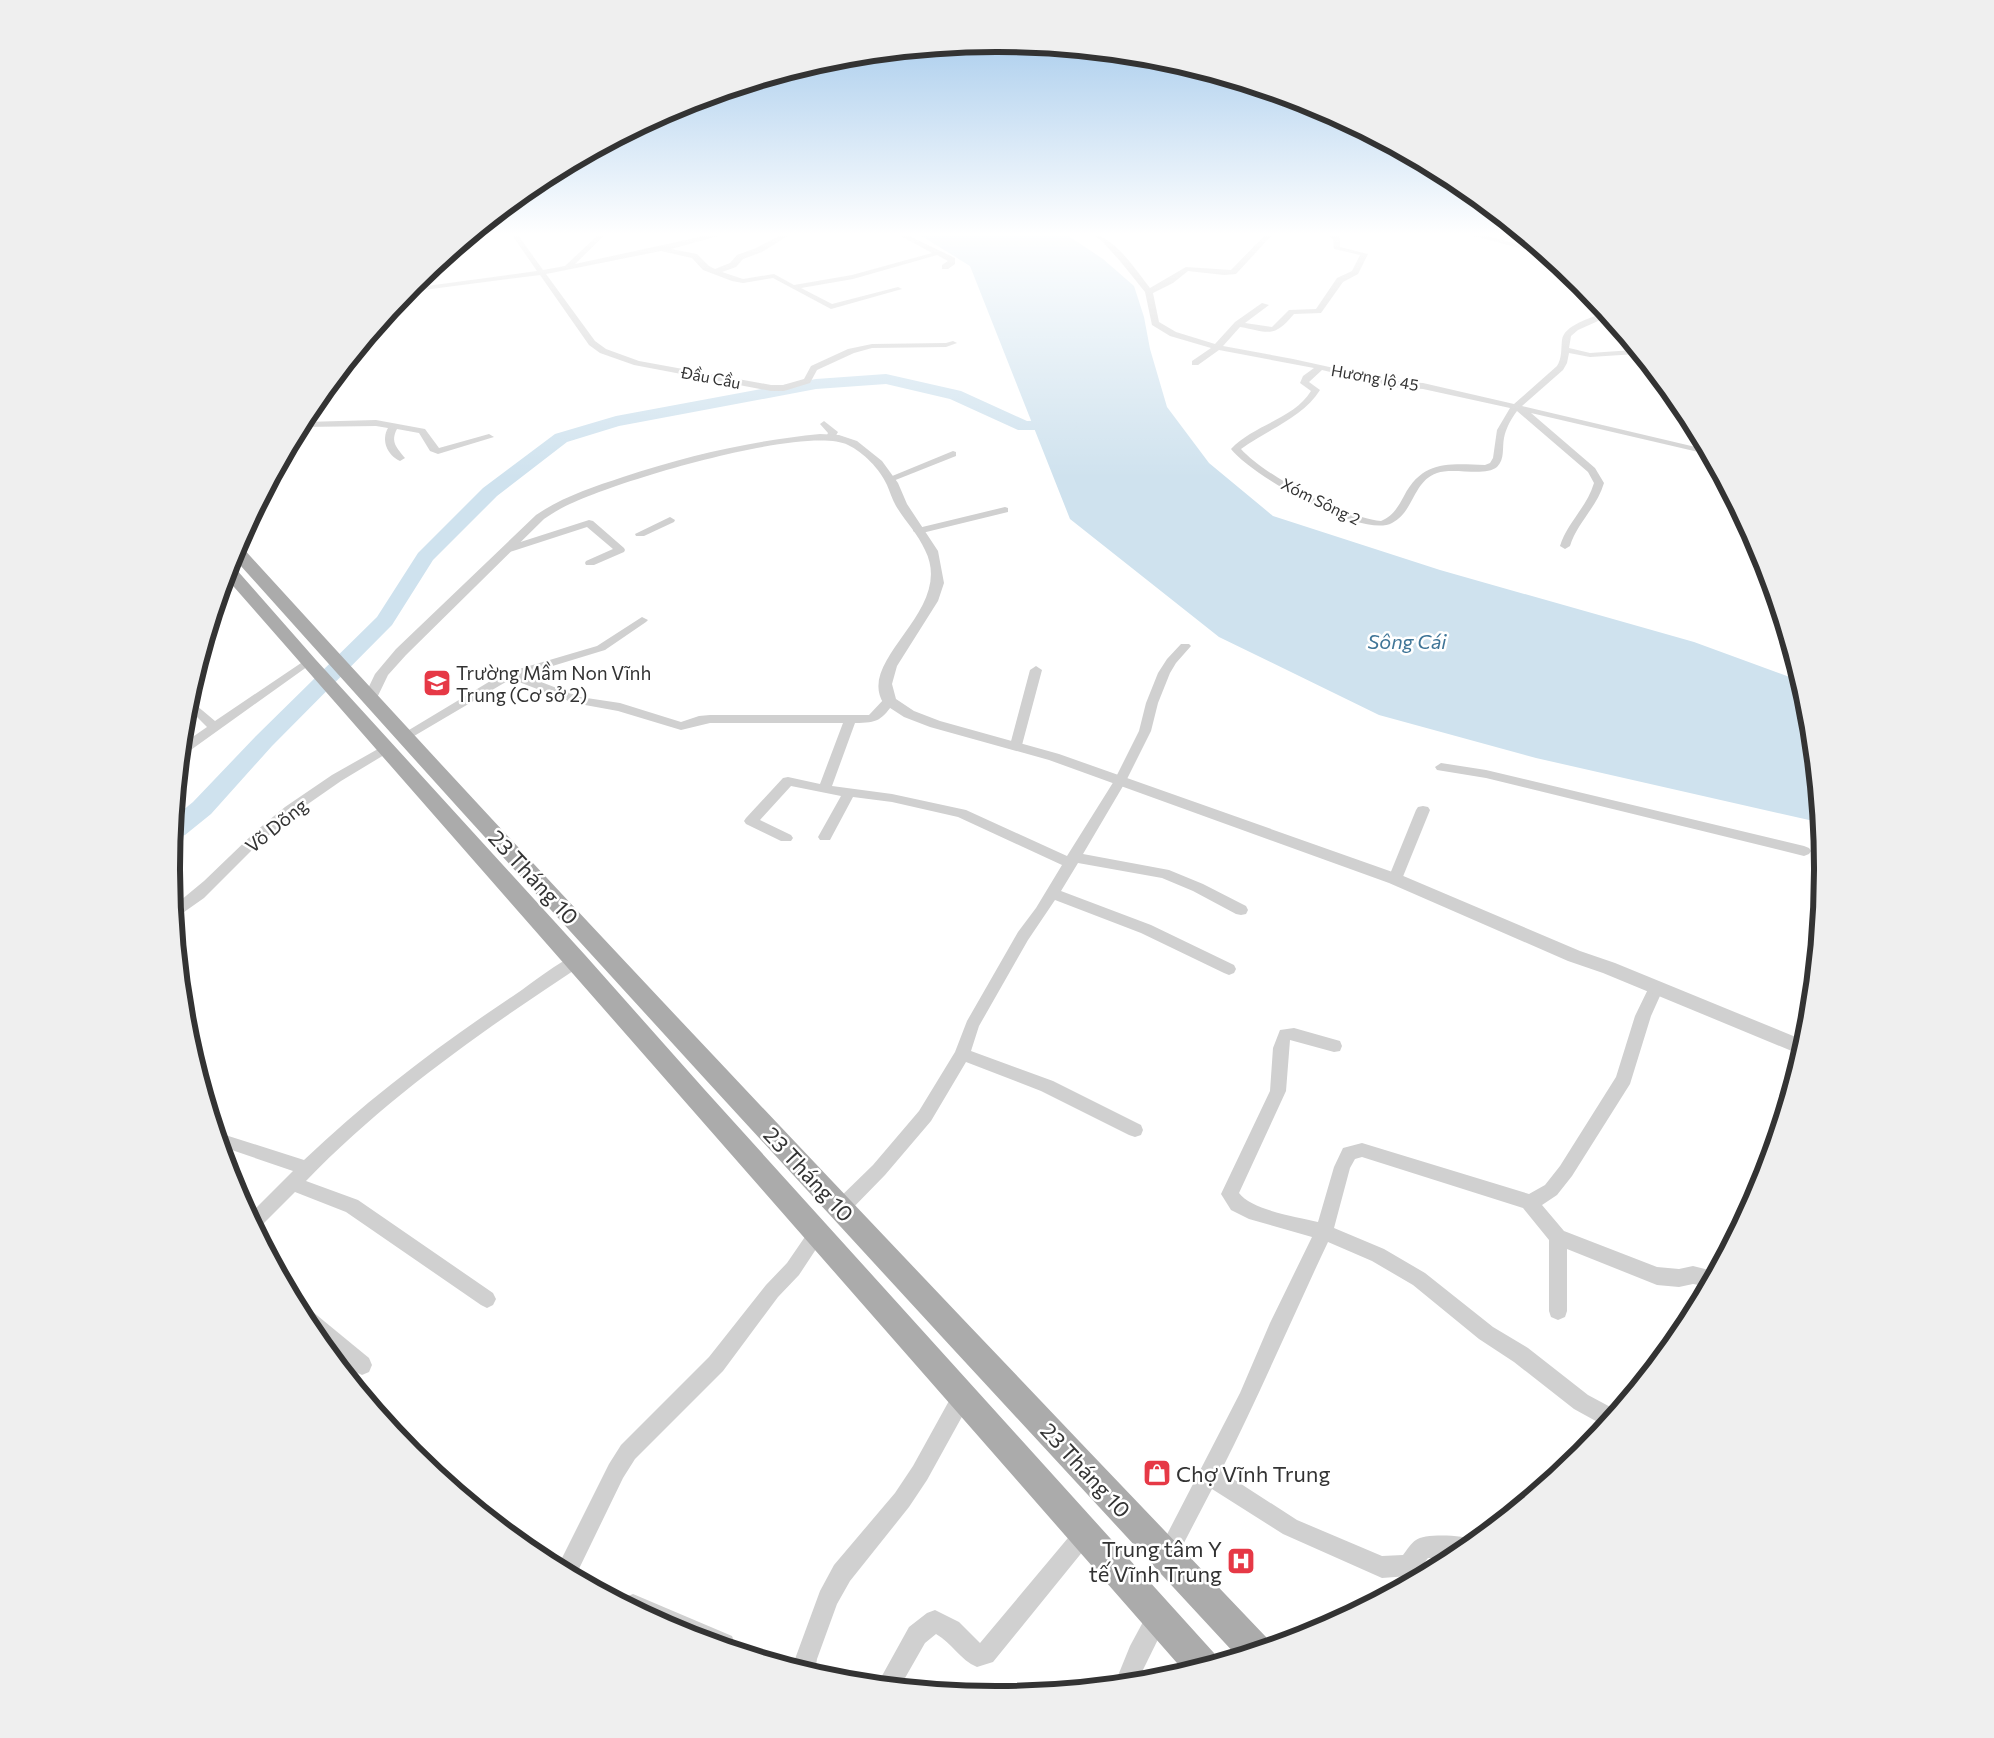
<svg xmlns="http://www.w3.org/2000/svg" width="1994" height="1738" font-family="Commissioner,sans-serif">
<rect width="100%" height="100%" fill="#fff"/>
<!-- water -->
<path fill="#cfe2ee" d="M920,235H1067L1103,259L1134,286L1144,317L1150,349L1167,407L1209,463L1273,516L1440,570L1694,642L1798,680L1806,708L1818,822L1536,758L1379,715L1219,637L1070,519L970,266Z"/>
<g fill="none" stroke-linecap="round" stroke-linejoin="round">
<!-- river -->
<path fill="#cfe2ee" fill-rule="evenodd" d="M886,374L961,391L1027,421L1069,420L1075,421L1078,425L1075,429L1069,430H1018L950,399L886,384L816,389L619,426L567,442L497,496L433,560L392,625L272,746L211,814L185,835L175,838L177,815L193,802L256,736L377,617L418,553L483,488L555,434L616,416L816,379Z"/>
<!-- minor -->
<g fill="#d0d0d0" fill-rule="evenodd">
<path d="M512,235H518L543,270L565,266L598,235H605L575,264L709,235H719L718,236L671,249L697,254L709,266L715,269L730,263L737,255L756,248L781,235H787L786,237L762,252L743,259L736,267L722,272L743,279L774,274L794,285L852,275L932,253L899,235H907L955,258V264L948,269H942V265L948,261L937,255L853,279L801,288L832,304L898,287L902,289L831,309L773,278L743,283L732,281L703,270L692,258L661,251L546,274L595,341L606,349L639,361L771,385H783L804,379L811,366L848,349L872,344L946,343L953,341L957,343L946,347L872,348L854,353L817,370L810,383L784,391H771L634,365L600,353L589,345L540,275L408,292L412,288L537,271Z"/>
<path d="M1092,235C1114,235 1137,272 1150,288L1186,267L1231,270L1265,235H1272L1236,274L1224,275L1188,271L1173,283L1153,293L1159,322L1176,332L1215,344L1235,322L1262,303L1269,305L1245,323L1272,327L1289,310L1316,309L1337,278L1352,271L1360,255L1334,249L1333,239L1329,235H1336L1340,238V247L1368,254L1358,274L1343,282L1321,313L1294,314C1273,339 1269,332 1240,327L1223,346L1293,359L1393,381L1423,383L1514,404L1557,366C1562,358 1561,349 1562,340C1564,325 1591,318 1603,313L1607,317L1578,330L1571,336L1569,348L1590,353L1633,350L1637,354L1590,357L1569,353L1567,363L1563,370L1522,406L1704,449L1707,454L1531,413L1595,468L1604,483C1597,507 1577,523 1570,546L1565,549L1560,546C1567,523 1587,507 1594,483L1588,472L1517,411C1511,419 1506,428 1504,438C1502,448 1505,459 1497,467C1485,477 1453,467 1437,473C1413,481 1414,512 1392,523C1362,539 1251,475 1231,449C1253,425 1294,419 1311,391L1300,383L1303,376L1314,368L1219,350L1198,365H1192V361L1211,348L1170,336L1152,325L1145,292L1120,261L1101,240ZM1322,370L1393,387L1423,389L1510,408L1497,430L1493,458L1490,463L1485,465C1449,464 1423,460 1404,496C1398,507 1393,516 1381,521C1345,518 1265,476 1241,449C1266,430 1303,418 1320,390L1309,382Z"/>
<path d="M1473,235H1483L1536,249L1542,254L1474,236Z"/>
<path d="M376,420L425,429L439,448L489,434L494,437L438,454L430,451L419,433L397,429C390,442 397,448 405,458L400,461C387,455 381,440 388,428L376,426L302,427L305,422Z"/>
<path d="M824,421L838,432L834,439L831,440L826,437L828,433L820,424Z"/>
<path d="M953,451L956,452V456L893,481L890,482L885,479Z"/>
<path d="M1005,507L1008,508V512L918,534L913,531L914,529Z"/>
<path d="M670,517L675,520L674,522L644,536H636L635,534Z"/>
<path d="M589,520L593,521L624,548L625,550L624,552L594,565H586L585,563L586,561L613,549L587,527L513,551L509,552L504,549L505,547Z"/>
<path d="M238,578L242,579L243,581L242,583L224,587L226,580Z"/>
<path d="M642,617L648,620L646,622L605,650L523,675L580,697L620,703L681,722L699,716L710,715H869L885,698H893L895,701C882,720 878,723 855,723L832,786L892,794L966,810L1067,856L1114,781L1139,731L1146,703L1158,673L1167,659L1181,644H1189L1191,646L1176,663L1170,673L1158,703L1151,731L1126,781L1083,854L1169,870L1203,884L1246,906L1248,910L1246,914L1241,915L1236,914L1193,891L1162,878L1078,863L1061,891L1151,925L1234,965L1236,969L1234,973L1229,975L1224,973L1141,933L1055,900L1028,940L979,1026L971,1051L1053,1081L1141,1125L1143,1130L1141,1135L1135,1137L1129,1135L1041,1091L966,1062L931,1121L885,1175L846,1215L840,1217L834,1215L831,1209L834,1203L873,1165L919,1111L955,1052L967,1021L1018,932L1036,908L1062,865L958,817L892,802L853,797L830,840H820L818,837L841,796L791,786L760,820L791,835L793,838L791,841H781L746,824L744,821L746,818L783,778L788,777L820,784L843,723H710L681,730L618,711L574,703L511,679L409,739H401L399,736L502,674L597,646Z"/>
<path d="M307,659L311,660L313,662L311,664L188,752L183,753L184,743L207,727L188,708L190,700L215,721Z"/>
<path d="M1036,666L1042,670L1022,745L1020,748H1012L1010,745L1030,670Z"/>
<path d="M385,745L389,746L391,749L389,752L341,781L295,813L255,847L204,898L177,917L175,905L204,881L256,831L285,807L332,775Z"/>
<path d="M1441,763L1486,770L1804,846L1809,848L1811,851L1809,854L1804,856L1486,778L1437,770L1435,767Z"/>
<path d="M1423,806L1428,807L1430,810L1402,879L1400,883H1390L1388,879L1416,810L1418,807Z"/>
<path d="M577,955L582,957L584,961L582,965C485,1029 387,1097 306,1181L358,1200L493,1293L496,1299L493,1305L487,1308L481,1305L346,1212L295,1192L258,1229L250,1214L293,1171L223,1147L219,1133L304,1160C369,1098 442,1043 516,994C534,982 557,962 577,955Z"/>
<path d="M1656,981L1661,983L1664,987L1651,1016L1630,1084L1572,1176L1557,1195L1542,1205L1564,1231L1657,1267L1679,1269L1693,1266L1713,1271L1705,1286L1693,1284L1679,1287L1657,1285L1567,1249V1311L1565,1317L1558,1320L1551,1317L1549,1311V1240L1523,1208L1362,1157L1355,1159L1350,1168L1334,1228L1384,1249L1425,1273L1493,1327L1528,1348L1588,1395L1616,1410L1603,1425L1574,1409L1514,1362L1479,1339L1413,1285L1372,1261L1328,1242C1292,1318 1259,1396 1221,1471L1297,1520L1382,1556L1403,1555C1407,1550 1411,1543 1416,1540C1424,1533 1465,1535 1474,1540L1451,1558H1428L1416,1573L1408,1576L1382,1578L1283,1534L1212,1489L1174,1562L1167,1566L1160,1562L1156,1555L1160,1548L1240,1393L1270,1323L1312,1237L1249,1219L1231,1210L1221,1194L1270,1091L1273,1048L1280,1030L1294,1028L1340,1041L1342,1046L1340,1051L1334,1052L1290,1040L1286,1091L1239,1193C1251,1210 1297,1217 1318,1222L1334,1167L1343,1148L1362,1143L1529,1194L1545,1185L1560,1166L1616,1077L1635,1016L1651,983Z"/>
<path d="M817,1226L823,1228L826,1234L799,1275L778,1297L723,1371L635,1459L623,1478L576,1575L558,1566L609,1464L621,1445L709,1357L766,1285L787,1263L811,1228Z"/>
<path d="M306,1309L313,1312L369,1358L372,1365L369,1372L362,1375C336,1364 315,1335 302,1311Z"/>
<path d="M962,1387L969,1390L972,1397L969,1404L927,1480L909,1507L850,1581L837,1604L817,1659L815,1672L794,1666L795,1659L820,1591L834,1565L895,1493L913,1466L955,1390Z"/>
<path d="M1085,1523L1092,1526L1095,1533L1092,1540L993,1662L977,1667C960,1660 952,1643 936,1634L925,1643L901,1685L878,1683L909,1627L927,1613L935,1610L959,1622L980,1643L1078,1526Z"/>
<path d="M633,1594L732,1636L735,1644L734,1647L681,1631L624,1601L625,1597Z"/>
<path d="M1158,1606L1166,1609L1169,1617L1138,1680L1115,1683L1130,1646L1150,1609Z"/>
</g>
<!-- tertiary -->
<path fill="#d0d0d0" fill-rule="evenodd" d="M820,434L839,435L857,441L882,461L898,483L907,504L938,551L944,583L938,601L897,666L892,684L896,699L914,711L940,721L1059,754L1401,875L1580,951L1615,963L1803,1040L1799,1054L1603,973L1568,961L1389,883L1049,760L930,727L904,717L884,704C854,659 956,611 925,550C918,534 905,521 896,506C892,499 890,492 887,485C880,469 863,452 848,445C805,424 604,484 560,509C554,512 549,516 544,519L406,655L388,675L375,702H365L363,699L375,674L396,649L536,515C562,497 593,487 623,477C689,455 751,441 820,434Z"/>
<!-- primary -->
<g fill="#ababab" fill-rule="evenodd">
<path d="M238,546L242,547C577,916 922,1276 1266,1637L1269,1645L1236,1655C899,1291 563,927 233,557Z"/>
<path d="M231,566L235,568L316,660L585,955L704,1089L1214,1653L1217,1660L1184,1671L227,579Z"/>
</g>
</g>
<!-- sky -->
<linearGradient id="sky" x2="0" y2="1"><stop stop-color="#9ec6ea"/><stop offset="0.49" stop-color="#fff"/><stop offset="1" stop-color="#fff" stop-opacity="0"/></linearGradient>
<rect width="1994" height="478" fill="url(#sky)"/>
<!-- icons -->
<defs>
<symbol id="school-square" viewBox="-11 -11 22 22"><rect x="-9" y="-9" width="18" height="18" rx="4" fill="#e63946" stroke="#fff"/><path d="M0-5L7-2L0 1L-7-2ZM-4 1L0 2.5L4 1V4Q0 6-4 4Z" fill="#fff"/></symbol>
<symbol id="shop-square" viewBox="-11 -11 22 22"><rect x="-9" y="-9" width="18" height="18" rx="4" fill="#e63946" stroke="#fff"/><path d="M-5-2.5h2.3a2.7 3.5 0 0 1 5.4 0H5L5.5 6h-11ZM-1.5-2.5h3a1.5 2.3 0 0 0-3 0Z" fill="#fff"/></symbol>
<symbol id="hospital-square" viewBox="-11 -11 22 22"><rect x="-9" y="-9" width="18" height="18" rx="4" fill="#e63946" stroke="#fff"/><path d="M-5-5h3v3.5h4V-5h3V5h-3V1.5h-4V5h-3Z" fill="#fff"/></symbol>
</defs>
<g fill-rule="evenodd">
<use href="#school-square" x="421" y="667" width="32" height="32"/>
<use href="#shop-square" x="1141" y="1457" width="32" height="32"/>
<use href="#hospital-square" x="1225" y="1545" width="32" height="32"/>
</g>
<g text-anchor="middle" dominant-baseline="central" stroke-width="5" stroke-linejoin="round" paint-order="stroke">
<!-- far-street labels -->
<g font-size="16" fill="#333" stroke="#fff">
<text transform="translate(711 377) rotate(11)">Đầu Cầu</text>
<text transform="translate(1375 377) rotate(10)">Hương lộ 45</text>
<text transform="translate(1321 501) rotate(26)">Xóm Sông 2</text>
</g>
<!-- poi labels -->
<g font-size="19" fill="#333" stroke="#fff" text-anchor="start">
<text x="456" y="672">Trường Mầm Non Vĩnh<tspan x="456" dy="22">Trung (Cơ sở 2)</tspan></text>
</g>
<!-- street labels -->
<g font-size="19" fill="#333" stroke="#fff">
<text transform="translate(276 825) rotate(-39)">Võ Dõng</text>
</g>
<!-- water labels -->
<g font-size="20" font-style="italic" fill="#3f7597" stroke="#fff">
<text x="1407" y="641">Sông Cái</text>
</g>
<!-- near-street labels -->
<g font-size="22" fill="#333" stroke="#fff">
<text transform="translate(534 877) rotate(47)">23 Tháng 10</text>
<text transform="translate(809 1174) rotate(47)">23 Tháng 10</text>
<text transform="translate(1086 1470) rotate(47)">23 Tháng 10</text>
</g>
<!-- near-poi labels -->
<g font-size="22" fill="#333" stroke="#fff" text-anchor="start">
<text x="1176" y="1473">Chợ Vĩnh Trung</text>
<text x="1222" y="1548" text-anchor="end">Trung tâm Y<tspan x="1222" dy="25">tế Vĩnh Trung</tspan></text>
</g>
</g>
<!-- crop -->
<path d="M0 0H1994V1738H0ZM996 52H998A816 816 0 0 1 1814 868V870A816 816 0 0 1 998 1686H996A816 816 0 0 1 180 870V868A816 816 0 0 1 996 52Z" fill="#efefef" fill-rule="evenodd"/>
<path fill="none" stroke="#333" stroke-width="6" d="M996 52H998A816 816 0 0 1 1814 868V870A816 816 0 0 1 998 1686H996A816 816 0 0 1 180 870V868A816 816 0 0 1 996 52Z"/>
</svg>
